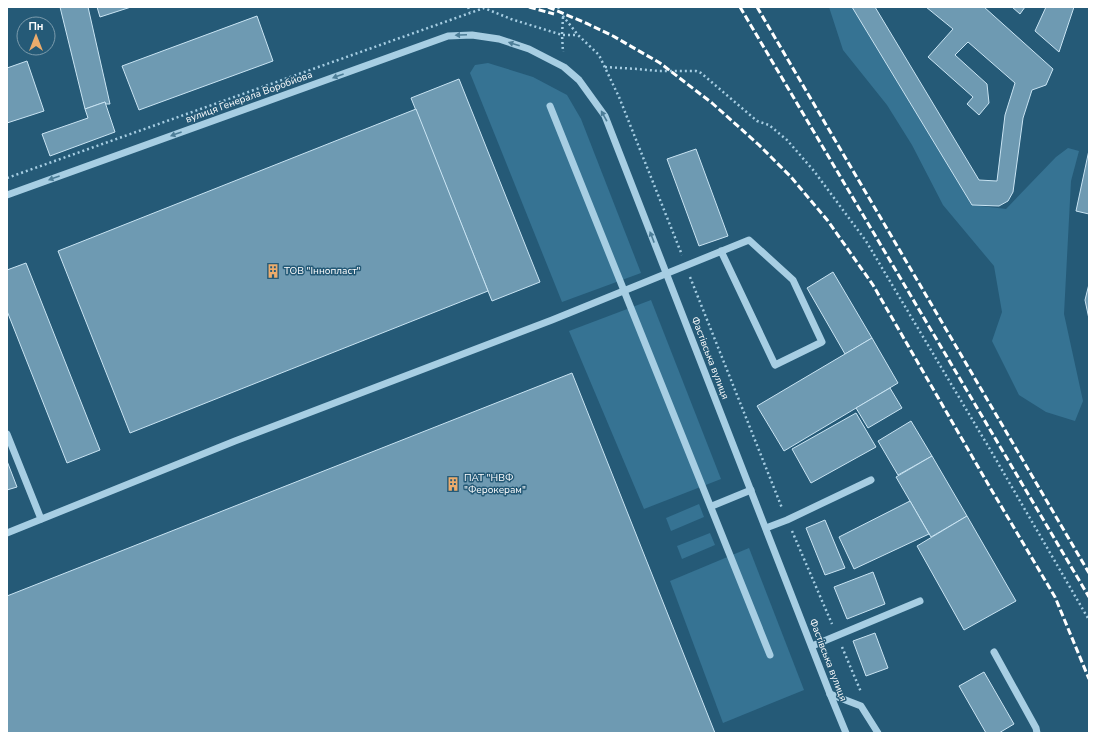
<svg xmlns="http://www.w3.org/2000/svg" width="1096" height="740" font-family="'Nunito Sans',sans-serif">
<rect width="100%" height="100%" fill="#255a77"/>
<!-- green -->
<g fill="#367393">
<path d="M829,7H852L972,205L1006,209L1056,157L1068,148L1079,151L1071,181L1064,314L1083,401L1075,421L1046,412L1019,395L992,341L1002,312L994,266L943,205L912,145L887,105L843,50Z"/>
<path d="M488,63L533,77L567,95L581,119L641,273L562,302L470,73L475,65Z"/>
<path d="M651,300L721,479L644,509L569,331Z"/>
<path d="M699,504L704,517L671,531L666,518Z"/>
<path d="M710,533L715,545L682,559L677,546Z"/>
<path d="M749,548L804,690L723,723L670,581Z"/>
</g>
<!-- building -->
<g fill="#6e9ab2" stroke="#c9e4f3">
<path d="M60,7H88L110,104H105V102L85,109Z"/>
<path d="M97,7H131L100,17Z"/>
<path d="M852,7H875L979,180L997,181L1005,115L1015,83L968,42L955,55L987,84L989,103L979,115L967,104L973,97L928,57L953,29L926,7H984L1053,69L1046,85L1032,90L1023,118L1013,192L1008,201L999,206L972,205Z"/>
<path d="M1012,7H1025L1020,14Z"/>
<path d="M1046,7H1074L1059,52L1035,31Z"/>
<path d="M257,16L273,61L139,110L122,66Z"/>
<path d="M27,61L44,111L7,123V68Z"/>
<path d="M459,79L540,282L492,301L411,98Z"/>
<path d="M105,102L115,132L50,156L42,134L88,118L85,109Z"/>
<path d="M416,109L488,291L130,433L58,251Z"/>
<path d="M696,149L728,236L699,246L667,159Z"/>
<path d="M1089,150V214L1076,211Z"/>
<path d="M26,263L100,450L67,463L7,311V270Z"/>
<path d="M833,272L872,338L845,354L807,288Z"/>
<path d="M1089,284V319L1085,300Z"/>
<path d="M872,338L898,383L784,451L757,406Z"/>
<path d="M572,373L715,733H7V596Z"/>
<path d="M890,388L902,408L868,428L856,408Z"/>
<path d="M856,413L876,447L811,483L792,449Z"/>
<path d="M911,421L932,456L898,475L878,441Z"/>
<path d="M932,456L967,516L931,537L896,477Z"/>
<path d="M7,461L17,487L7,490Z"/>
<path d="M910,501L929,534L854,569L839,537Z"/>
<path d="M967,516L1016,601L964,630L917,546Z"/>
<path d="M825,520L845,568L825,575L806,528Z"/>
<path d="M873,572L885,604L847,619L834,587Z"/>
<path d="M875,633L888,668L866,676L853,641Z"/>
<path d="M984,672L1014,724L999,733H986L959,686Z"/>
</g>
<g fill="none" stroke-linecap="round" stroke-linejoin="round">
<!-- path -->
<g stroke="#a7cee3" stroke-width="2.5" stroke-dasharray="2 3" stroke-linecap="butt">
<path d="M468,7L470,12"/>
<path d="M558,7L563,16L578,35L599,55L619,97L682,255"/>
<path d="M563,17L562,35L563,52"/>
<path d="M605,67L637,69L659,71H696L701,73L757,121L769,125L787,140L814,171L866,241L991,451L1089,620"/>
<path d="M7,178L484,8L511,19L562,35H578"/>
<path d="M690,277L782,508"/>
<path d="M792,531L832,624"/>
<path d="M842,647L861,692"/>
</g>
<!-- minor -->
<g stroke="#a7cee3" stroke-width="7">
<path d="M550,106L770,655"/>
<path d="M7,195L448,36L472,35L499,39L529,49L564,67L579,80L605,116L830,694L846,733"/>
<path d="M7,434L41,519"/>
<path d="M712,506L751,490"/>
<path d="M766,528L787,520L871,480"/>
<path d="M7,533L235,441L552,320L749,240L793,280L822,342L775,365L721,251"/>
<path d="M812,646L920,601"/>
<path d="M994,652L1036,728L1037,733"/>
<path d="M830,694L861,706L878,733"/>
</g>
<!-- rail -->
<g stroke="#fff" stroke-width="3" stroke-dasharray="7 3" stroke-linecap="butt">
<path d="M529,7L554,14"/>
<path d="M548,7L588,24L613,36L660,63L712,103L759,145L791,177L828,221L873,285L988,484L1055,597L1089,679"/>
<path d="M740,7L1089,597"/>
<path d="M757,7L1089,573"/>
</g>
</g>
<!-- one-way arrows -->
<defs><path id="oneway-solid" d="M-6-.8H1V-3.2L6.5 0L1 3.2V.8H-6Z"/></defs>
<g fill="#4c7d97">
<use href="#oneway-solid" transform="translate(461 35) rotate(178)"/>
<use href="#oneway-solid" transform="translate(514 44) rotate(-162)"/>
<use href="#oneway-solid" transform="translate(338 76) rotate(160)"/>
<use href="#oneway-solid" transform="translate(604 116) rotate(-119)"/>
<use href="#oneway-solid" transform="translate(176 134) rotate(160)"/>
<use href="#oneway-solid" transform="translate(54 178) rotate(160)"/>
<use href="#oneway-solid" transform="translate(652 237) rotate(-111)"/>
</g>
<!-- icons -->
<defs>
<symbol id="building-bare" viewBox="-9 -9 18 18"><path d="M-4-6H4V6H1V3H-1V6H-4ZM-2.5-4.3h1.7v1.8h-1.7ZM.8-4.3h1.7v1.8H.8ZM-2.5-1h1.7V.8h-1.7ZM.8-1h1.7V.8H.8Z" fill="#ecac6c" stroke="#255a77" stroke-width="2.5" paint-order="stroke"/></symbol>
</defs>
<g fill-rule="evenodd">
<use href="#building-bare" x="263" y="261" width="20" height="20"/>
<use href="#building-bare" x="443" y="474" width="20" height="20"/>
</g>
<g text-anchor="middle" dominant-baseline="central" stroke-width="3" stroke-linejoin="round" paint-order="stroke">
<!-- street labels -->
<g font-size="10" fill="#fff" stroke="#255a77">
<text transform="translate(249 97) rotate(-20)">вулиця Генерала Воробйова</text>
<text transform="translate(710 358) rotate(69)">Фастівська вулиця</text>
<text transform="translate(828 660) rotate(69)">Фастівська вулиця</text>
</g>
<!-- poi labels -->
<g font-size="10" fill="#fff" stroke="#255a77" text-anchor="start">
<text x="284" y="271">ТОВ "Іннопласт"</text>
<text x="464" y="478">ПАТ "НВФ<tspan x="464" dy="12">"Ферокерам"</tspan></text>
</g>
</g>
<!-- border -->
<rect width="1096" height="740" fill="none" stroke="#ffffff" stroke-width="16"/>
<!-- north arrow -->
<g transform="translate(36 36)"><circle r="19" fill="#255a77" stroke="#7c9cad"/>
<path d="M0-3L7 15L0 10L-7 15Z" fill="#ecac6c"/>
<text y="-6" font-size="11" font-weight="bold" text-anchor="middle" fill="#ffffff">Пн</text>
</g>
</svg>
